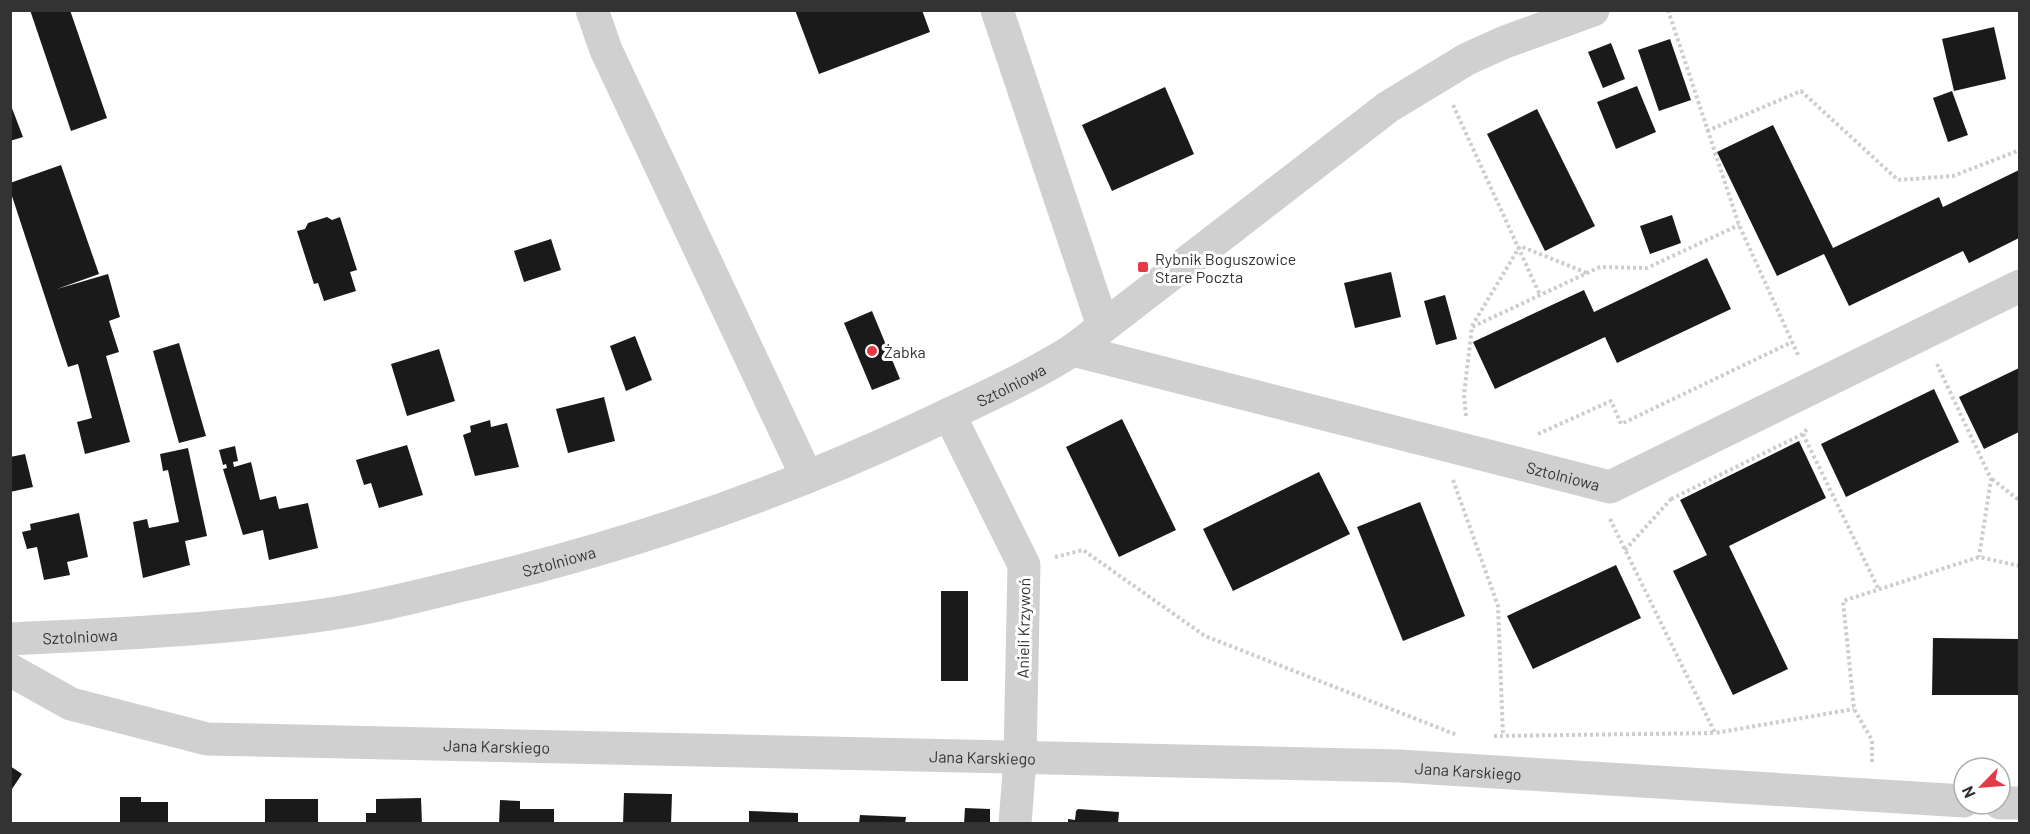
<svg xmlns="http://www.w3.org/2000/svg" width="2030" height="834" font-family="Barlow,sans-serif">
<rect width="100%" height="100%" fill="#fff"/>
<!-- building -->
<g fill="#1a1a1a">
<path d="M30,10H70L107,118L71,131Z"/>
<path d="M795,10H922L930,32L819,74Z"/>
<path d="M1994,27L2006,79L1954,91L1942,39Z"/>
<path d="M1670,39L1691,100L1659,111L1638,50Z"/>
<path d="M1611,43L1625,79L1603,88L1588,52Z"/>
<path d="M1637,86L1656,132L1616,149L1597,102Z"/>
<path d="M1165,87L1194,154L1112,191L1082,125Z"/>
<path d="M1952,91L1968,135L1948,142L1933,98Z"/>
<path d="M10,103L23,137L10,141Z"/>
<path d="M1537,109L1595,226L1545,251L1487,134Z"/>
<path d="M1773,125L1833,248L1939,197L1943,207L2019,170V238L1969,263L1963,251L1849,306L1824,254L1777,276L1717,152Z"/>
<path d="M61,165L99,274L57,289L108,274L120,317L109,321L119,352L106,356L130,442L85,454L77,422L92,418L78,364L68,367L10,190V183Z"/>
<path d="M1672,215L1681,243L1650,254L1640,226Z"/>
<path d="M327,217L332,220L340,217L357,270L350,272L356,291L324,301L318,283L314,284L297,231L305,229L308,223Z"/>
<path d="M551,239L561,270L524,282L514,251Z"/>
<path d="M1707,258L1731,309L1617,363L1605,337L1495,389L1473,342L1584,290L1594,312Z"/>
<path d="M1391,272L1401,317L1355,328L1344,283Z"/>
<path d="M1445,295L1457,339L1436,345L1424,301Z"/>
<path d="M872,311L900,379L872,390L844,323Z"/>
<path d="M635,336L652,380L626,391L610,346Z"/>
<path d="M179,343L206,436L179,443L153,351Z"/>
<path d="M439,349L455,401L407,416L391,364Z"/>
<path d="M2019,368V432L1984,449L1959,397Z"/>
<path d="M1934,389L1959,442L1846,497L1821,444Z"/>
<path d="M604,397L615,441L568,453L556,409Z"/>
<path d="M1122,419L1176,530L1119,557L1066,447Z"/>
<path d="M490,420L491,427L507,423L519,467L475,476L463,435L471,432L470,426Z"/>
<path d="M1799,441L1826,498L1729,546L1788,669L1733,695L1673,571L1707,555L1680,500Z"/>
<path d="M407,445L423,495L379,508L371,483L364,485L356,460Z"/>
<path d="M235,446L238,461L233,462L234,467L251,462L260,500L276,496L279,509L308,503L318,548L269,560L263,530L243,535L223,469L227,468L226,464L223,465L219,450Z"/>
<path d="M188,448L207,536L185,541L190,565L143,578L133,522L147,519L149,528L179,522L168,470L163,471L160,454Z"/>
<path d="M25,454L33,487L10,492V457Z"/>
<path d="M1319,472L1350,534L1233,591L1203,529Z"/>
<path d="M1420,502L1465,616L1403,641L1357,527Z"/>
<path d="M79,513L88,557L67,562L70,575L44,580L37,547L27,549L22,532L31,530L30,524Z"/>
<path d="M1616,565L1641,618L1533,669L1507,616Z"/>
<rect x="941" y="591" width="27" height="90"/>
<path d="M1933,638L2019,639V695H1932Z"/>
<path d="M10,766L22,774L10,792Z"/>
<path d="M624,793L672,794L671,824H623Z"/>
<path d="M120,797H141V802H168V824H120Z"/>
<path d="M421,798L422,824H366V813H376V799Z"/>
<rect x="265" y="799" width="53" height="25"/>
<path d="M500,800L520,801V809H554V824H499Z"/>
<path d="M965,808L990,809V824H964Z"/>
<path d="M1078,809L1119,812L1118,824H1068V819L1075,820L1076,811Z"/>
<path d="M749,811L798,813V824H749Z"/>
<path d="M860,815L906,817L905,824H859Z"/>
</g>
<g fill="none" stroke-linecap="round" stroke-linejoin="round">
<!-- path -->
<g stroke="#cdcdcd" stroke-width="4" stroke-dasharray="3 3" stroke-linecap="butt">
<path d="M1668,10L1739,225L1799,357"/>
<path d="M1453,105L1540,295"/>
<path d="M1707,131L1801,91L1898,180L1953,176L2020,150"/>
<path d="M1472,326L1520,246L1587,273"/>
<path d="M1937,364L1991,479L1979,557"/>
<path d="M1466,416L1464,395L1472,327L1600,267L1647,268L1739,225"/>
<path d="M1538,434L1611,401L1621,424L1792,342"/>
<path d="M1803,434L1879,590"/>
<path d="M1992,479L2020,501"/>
<path d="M1453,480L1498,606L1503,736"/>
<path d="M1671,499L1803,434L1808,428"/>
<path d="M1610,519L1715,733L1854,709"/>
<path d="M1625,550L1671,499"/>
<path d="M1055,557L1083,550L1205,636L1457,735"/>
<path d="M1494,736L1715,733"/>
<path d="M1872,762V740L1854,709L1843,601L1979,557L2020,566"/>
</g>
<!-- minor -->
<g stroke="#d0d0d0" stroke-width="33">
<path d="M592,10L606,50L807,477"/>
<path d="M997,10L1103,326"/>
<path id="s1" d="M1073,350L1610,487L2020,286"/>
<path d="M949,414L1024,565L1020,759L1015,824"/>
<path id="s2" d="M10,639C115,634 219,630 323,615C374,608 425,594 476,582C630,545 780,494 924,426C975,402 1025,380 1073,350L1388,107L1467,59L1505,42L1593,10"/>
<path id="s3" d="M10,670L71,704L207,739L1399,766L1964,801"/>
<path d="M2000,803H2020"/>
</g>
</g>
<!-- markers -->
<g fill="#e63946" stroke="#fff" stroke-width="2">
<rect x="1137" y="261" width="12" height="12" rx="3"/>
<circle cx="872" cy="351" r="6"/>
</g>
<g text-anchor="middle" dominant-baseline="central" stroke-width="6" stroke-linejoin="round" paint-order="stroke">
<!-- poi labels -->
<g font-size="16" fill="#333" stroke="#fff" text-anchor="start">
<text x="1155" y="258">Rybnik Boguszowice<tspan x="1155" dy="18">Stare Poczta</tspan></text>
<text x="884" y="351">Żabka</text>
</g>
<!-- street labels -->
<g font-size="16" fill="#333" stroke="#fff">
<text stroke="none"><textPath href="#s2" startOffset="1042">Sztolniowa</textPath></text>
<text stroke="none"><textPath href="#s1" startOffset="506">Sztolniowa</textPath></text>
<text stroke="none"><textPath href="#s2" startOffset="556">Sztolniowa</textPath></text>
<text transform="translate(1023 628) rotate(-89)">Anieli Krzywoń</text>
<text stroke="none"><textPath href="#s2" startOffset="70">Sztolniowa</textPath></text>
<text stroke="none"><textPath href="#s3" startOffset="500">Jana Karskiego</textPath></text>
<text stroke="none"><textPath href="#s3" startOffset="986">Jana Karskiego</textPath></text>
<text stroke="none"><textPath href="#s3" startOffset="1472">Jana Karskiego</textPath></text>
</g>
</g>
<!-- border -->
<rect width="2030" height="834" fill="none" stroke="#333333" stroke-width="24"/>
<!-- north arrow -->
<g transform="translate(1982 786) rotate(245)"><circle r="28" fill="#ffffff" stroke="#adadad" stroke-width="1.5"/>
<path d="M0-4.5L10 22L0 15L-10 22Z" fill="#e63946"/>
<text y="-9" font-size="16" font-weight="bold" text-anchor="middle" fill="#333333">N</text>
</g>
</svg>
